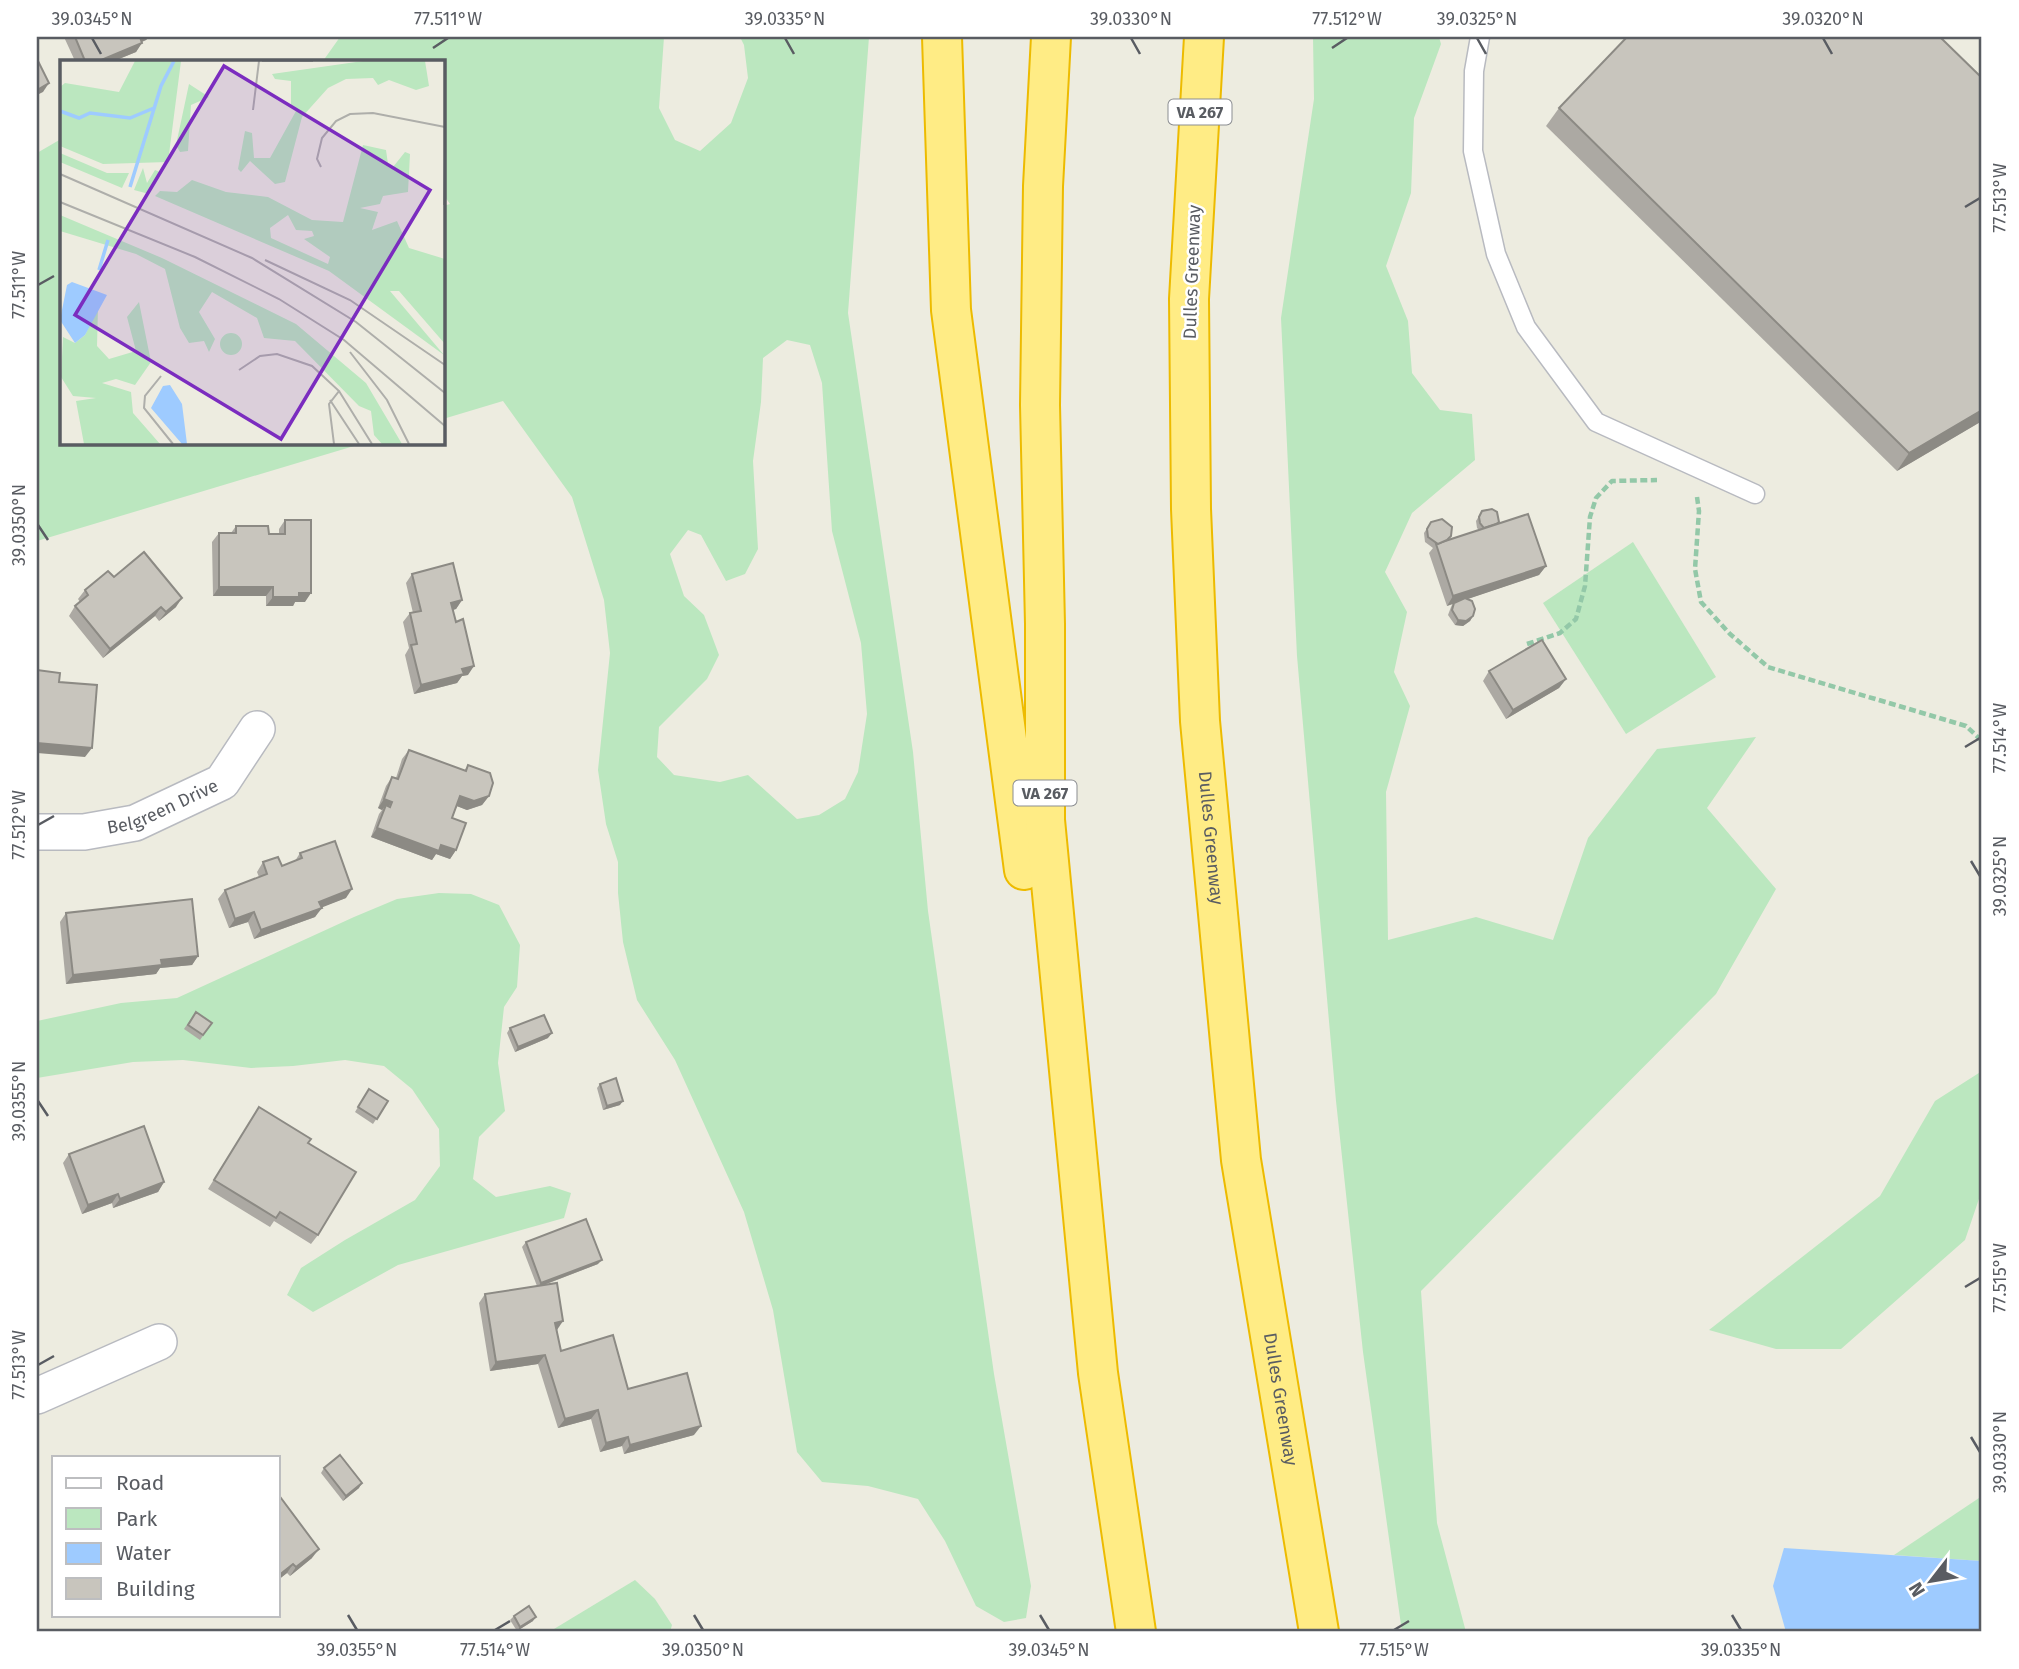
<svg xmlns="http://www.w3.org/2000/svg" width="2019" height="1669" font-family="'Fira Sans',sans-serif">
<rect width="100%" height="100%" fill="#edece0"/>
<!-- green -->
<g fill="#bbe7bf" fill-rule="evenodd">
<path d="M340,37H664L659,108L675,140L700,151L731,123L748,78L744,45L740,37H869L848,313L913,752L928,911L994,1374L1031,1586L1026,1618L1004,1622L976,1606L945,1541L918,1499L868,1486L822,1482L797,1452L773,1310L744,1212L675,1060L637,1000L623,942L618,893V862L606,824L598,770L610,653L604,600L572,497L503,401L443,419V206L450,204L443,194V61H323ZM787,340L810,345L822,383L832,531L861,643L867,714L858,772L845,799L819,815L797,819L748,775L720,782L674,775L657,757L659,727L707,679L719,655L704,615L684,596L670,554L688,530L701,535L726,581L745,574L758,549L753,461L761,402L763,358Z"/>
<path d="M1313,37H1439L1441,44L1414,118L1411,193L1386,266L1408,321L1412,373L1440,410L1472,414L1475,460L1412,513L1385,572L1407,612L1394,672L1410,706L1386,792L1388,940L1476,917L1553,940L1588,838L1657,749L1756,737L1707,808L1776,889L1716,994L1421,1291L1437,1523L1466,1632H1402L1363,1352L1336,1101L1297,656L1281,318L1314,99Z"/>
<path d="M61,139V443H364L37,541V153Z"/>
<path d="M1633,542L1716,677L1626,734L1543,603Z"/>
<path d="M439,893L471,894L499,905L520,945L517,987L504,1007L498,1063L505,1111L479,1137L473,1179L496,1197L550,1186L571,1193L564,1218L398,1265L313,1312L287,1295L301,1268L345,1240L415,1200L440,1166L439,1129L412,1089L384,1066L345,1060L293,1066L251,1068L183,1060L133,1062L37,1078V1021L121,1003L177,998L354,917L397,899Z"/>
<path d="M1982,1071V1190L1965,1240L1841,1349H1776L1709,1330L1880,1196L1935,1101Z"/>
<path d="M1982,1496V1561L1894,1555Z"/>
<path d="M635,1580L655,1599L672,1625L670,1632H549Z"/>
</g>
<!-- water -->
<path fill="#9ecbff" d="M1784,1548L1982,1561V1632H1786L1773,1586Z"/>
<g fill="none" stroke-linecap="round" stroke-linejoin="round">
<defs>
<path id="lane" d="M1480,37L1474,71L1473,151L1496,254L1526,327L1596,422L1755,494"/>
<g id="street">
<path id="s1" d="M37,832H84L135,823L222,782L257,729"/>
<path d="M37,1396L159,1342"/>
</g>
<g id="highway">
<path d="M942,37L951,310L1024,870"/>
<path d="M1051,37L1043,186L1040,405L1045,624V820L1098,1373L1136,1632"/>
<path id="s2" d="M1204,37L1189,299L1191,509L1200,721L1241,1160L1319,1632"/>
</g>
</defs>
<!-- lane casing -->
<use href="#lane" stroke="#b8bac0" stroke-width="21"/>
<!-- street casing -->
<use href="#street" stroke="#b8bac0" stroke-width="38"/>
<!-- highway casing -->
<use href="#highway" stroke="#edbb00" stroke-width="42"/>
<!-- path -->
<g stroke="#93c8a8" stroke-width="4.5" stroke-dasharray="7 3.5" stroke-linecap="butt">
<path d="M1697,497L1699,511L1695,569L1701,602L1730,634L1768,667L1966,726L1982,741"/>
<path d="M1527,644L1560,633L1576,619L1585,586L1590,517L1596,498L1612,481L1657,480"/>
</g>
<!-- lane -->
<use href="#lane" stroke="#fff" stroke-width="18"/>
<!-- street -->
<use href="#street" stroke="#fff" stroke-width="35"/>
<!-- highway -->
<use href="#highway" stroke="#ffec85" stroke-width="38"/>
</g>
<!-- wall -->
<g fill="#aca9a3">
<path d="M64,37H149L146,40L142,42L136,52L114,61H75Z"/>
<path d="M1982,78V421L1897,471L1546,126L1559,108Z"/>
<path d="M1482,511L1546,566L1539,575L1467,599L1473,616L1470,621L1463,626L1455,625L1448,615L1451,607L1453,603L1447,606L1429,553L1433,548L1425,542L1424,533L1431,522L1448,540L1479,530L1477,528L1476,521Z"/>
<path d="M285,520L305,602H295L293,606H266V596H213L212,542L219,533H231L236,526L269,534H279V529Z"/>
<path d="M412,574L462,600L456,609L453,610L468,675L462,676L457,683L414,694L405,655L409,648L403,622L410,613H413L406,583Z"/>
<path d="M114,577L176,607L159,621L155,616L103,658L69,616L75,606L80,602L78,599L85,590Z"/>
<path d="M1489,671L1566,679L1559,688L1506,719L1483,681Z"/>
<path d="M409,750L464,771L468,765L489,796L482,805L467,810L457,806L452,818L456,850L450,859L436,854L432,860L371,837L379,814L382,810L378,808L386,786L392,777L396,778L402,759Z"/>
<path d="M300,853L346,898L321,907L315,917L254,939L248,922L229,928L218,899L225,890L259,877L257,872L263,862L282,866L295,861Z"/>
<path d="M66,913L198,956L192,965L160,968L156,974L66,984L60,922Z"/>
<path d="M196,1012L212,1023L200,1040L184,1029Z"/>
<path d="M510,1028L548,1038L515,1052L507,1033Z"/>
<path d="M600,1084L620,1105L603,1110L597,1088Z"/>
<path d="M369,1089L388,1101L373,1124L355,1112Z"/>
<path d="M259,1107L308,1143L318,1235L311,1244L274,1221L270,1227L208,1189Z"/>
<path d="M69,1154L164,1182L158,1192L113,1208L112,1203L82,1214L63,1163Z"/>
<path d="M526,1242L598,1264L544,1285L557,1330L561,1351L628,1389L694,1435L624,1454L622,1446L600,1452L591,1419L558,1428L538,1364L490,1371L479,1303L485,1294L537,1286L522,1247Z"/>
<path d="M324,1468L359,1488L343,1501L321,1473Z"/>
<path d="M278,1494L312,1558L290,1576L287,1573L278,1580Z"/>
<path d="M514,1616L533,1621L517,1631L510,1620Z"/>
</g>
<!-- shaded-wall -->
<g fill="#8c8a84">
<path d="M139,37H149L146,40L133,45Z"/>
<path d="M142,43L136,52L114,61H99Z"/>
<path d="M49,83L43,92L37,95V90Z"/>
<path d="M1982,410V421L1897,471L1909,453Z"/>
<path d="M1546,566L1539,575L1447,606L1453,596Z"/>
<path d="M219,587H273L266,596H213Z"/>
<path d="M299,593H311L305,602H295L293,606H266L273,597Z"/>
<path d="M182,598L176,607L159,621L166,612Z"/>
<path d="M462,600L456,609L445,612L451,603Z"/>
<path d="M161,607L155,616L103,658L110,649Z"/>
<path d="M1473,616L1470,621L1463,626L1455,625L1458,620Z"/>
<path d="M474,666L468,675L462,676L457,683L414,694L421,685L462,669Z"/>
<path d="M1566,679L1559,688L1506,719L1513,710Z"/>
<path d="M37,743L92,748L85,757L37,753Z"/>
<path d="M460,796H489L482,805L467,810L454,805Z"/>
<path d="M384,799L392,802L385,811L386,805L382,810L378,808Z"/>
<path d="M377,828L441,845L456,850L450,859L436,854L432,860L371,837Z"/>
<path d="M352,889L346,898L313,911L319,902Z"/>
<path d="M322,908L315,917L254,939L261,930Z"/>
<path d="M254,912L248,922L229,928L235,919Z"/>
<path d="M198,956L192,965L160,968L156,974L66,984L73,975L161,960Z"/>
<path d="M552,1033L548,1038L515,1052L518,1047Z"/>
<path d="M623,1101L620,1105L603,1110L607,1106Z"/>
<path d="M164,1182L158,1192L113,1208L120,1199Z"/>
<path d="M118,1194L112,1203L82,1214L88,1205Z"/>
<path d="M602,1260L598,1264L538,1287L541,1283Z"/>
<path d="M563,1321L557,1330L548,1332L555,1323Z"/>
<path d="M545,1355L538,1364L490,1371L496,1362Z"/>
<path d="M598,1410L591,1419L558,1428L565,1419Z"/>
<path d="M701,1426L694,1435L624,1454L630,1445Z"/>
<path d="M628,1437L622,1446L600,1452L606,1443Z"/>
<path d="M362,1483L359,1488L343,1501L346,1496Z"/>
<path d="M319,1549L312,1558L290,1576L296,1567Z"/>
<path d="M293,1564L287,1573L278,1580V1576Z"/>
<path d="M536,1617L533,1621L517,1631L520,1627Z"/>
</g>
<!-- building -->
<g fill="#c8c5bd" stroke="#8c8a84" stroke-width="2">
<path d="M75,37H140L142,43L99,61H85Z"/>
<path d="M1627,37H1940L1982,78V410L1909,453L1559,108Z"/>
<path d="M37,59L49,83L37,90Z"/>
<path d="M1492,509L1497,512L1499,522L1496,524L1484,528L1480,523L1479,517L1482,511Z"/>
<path d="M1528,514L1546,566L1453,596L1436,544Z"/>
<path d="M1442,519L1452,527L1451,536L1447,540L1438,544L1428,537L1427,529L1431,522Z"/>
<path d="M285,520H311V593H299V597H273V587H219V533H236V526H268L269,534H285Z"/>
<path d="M144,552L182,598L166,612L161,607L110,649L75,606L88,595L85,590L108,571L114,577Z"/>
<path d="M453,563L462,600L451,603L456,622L463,619L474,666L462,669L464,674L421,685L411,645L417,644L410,613L421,611L412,574Z"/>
<path d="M1465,598L1472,601L1475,609L1473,616L1466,621L1458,620L1452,610L1454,603Z"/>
<path d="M1542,640L1566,679L1513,710L1489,671Z"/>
<path d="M37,670L60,673L59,682L97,685L92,748L37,743Z"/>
<path d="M409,750L466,771L468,765L490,773L493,783L489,796L474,801L460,796L452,818L466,823L456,850L441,845L439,851L377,828L386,805L390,807L392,802L384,799L392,777L398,779Z"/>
<path d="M335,841L352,889L319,902L322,908L261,930L254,912L235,919L225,890L267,874L263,862L278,857L282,866L302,858L300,853Z"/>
<path d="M192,899L198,956L161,960L162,965L73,975L66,913Z"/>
<path d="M196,1012L212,1023L203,1035L188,1025Z"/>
<path d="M544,1015L552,1033L518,1047L510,1028Z"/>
<path d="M616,1078L623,1101L607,1106L600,1084Z"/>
<path d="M369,1089L388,1101L377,1119L358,1107Z"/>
<path d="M259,1107L311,1139L308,1143L356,1172L318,1235L280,1212L276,1218L214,1180Z"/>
<path d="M144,1126L164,1182L120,1199L118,1194L88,1205L69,1154Z"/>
<path d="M586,1219L602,1260L541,1283L526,1242Z"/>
<path d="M557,1283L563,1321L555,1323L561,1351L613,1335L628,1389L687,1373L701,1426L630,1445L628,1437L606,1443L598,1410L565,1419L545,1355L496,1362L485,1294Z"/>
<path d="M340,1455L362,1483L346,1496L324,1468Z"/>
<path d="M278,1494L319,1549L296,1567L293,1564L278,1576Z"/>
<path d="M529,1606L536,1617L520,1627L514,1616Z"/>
</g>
<!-- ticks -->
<path fill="none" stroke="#595c62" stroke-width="2.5" d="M92,38L101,54M785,38L794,54M1131,38L1140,54M1477,38L1486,54M1823,38L1832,54M433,48L448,38M1332,48L1347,38M1965,207L1980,198M38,285L54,276M38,525L48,540M1965,747L1980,738M38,825L54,816M1971,861L1980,876M38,1101L48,1116M1965,1287L1980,1278M38,1365L54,1356M1971,1437L1980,1452M348,1615L357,1630M694,1615L703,1630M1040,1615L1049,1630M1732,1615L1741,1630M495,1630L510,1621M1394,1630L1409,1621"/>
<g text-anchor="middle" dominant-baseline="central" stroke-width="5" stroke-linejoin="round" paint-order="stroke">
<!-- shield labels -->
<g fill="#fff" stroke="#8b8d91" stroke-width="2">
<rect x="1168.5" y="99.5" width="63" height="25" rx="5"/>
<rect x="1013.5" y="780.5" width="63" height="25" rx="5"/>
</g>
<g font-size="16" font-weight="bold" fill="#595c62">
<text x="1200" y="112">VA 267</text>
<text x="1045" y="793">VA 267</text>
</g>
<!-- street labels -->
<g font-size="18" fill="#595c62" stroke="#fff">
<text transform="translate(1192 272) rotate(-88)">Dulles Greenway</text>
<text stroke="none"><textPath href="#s1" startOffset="130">Belgreen Drive</textPath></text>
<text stroke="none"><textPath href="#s2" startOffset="802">Dulles Greenway</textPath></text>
<text stroke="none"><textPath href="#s2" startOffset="1368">Dulles Greenway</textPath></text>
</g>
</g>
<!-- overview -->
<g transform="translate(60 60)">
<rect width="385" height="385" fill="#edece0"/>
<path d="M75,1H121L108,102L43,104L0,86V27L5,23L59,32ZM303,1H365L369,26L356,30L329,20L318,25L313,18L286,19L268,28L242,57L225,122L215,124L190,101L181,112L178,109L185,71L192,73L194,98H210L236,51L231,45V21L215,19L212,14ZM129,24L149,37L131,45L128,91L120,92L116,85ZM303,85L326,90L328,104L333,107L345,92L350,94L348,132L323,136L320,144L300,148L318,152L312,170L337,161L349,188L385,199V284L339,231H330L384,295L269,211L95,136L100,131L117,132L132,120L166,132L208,137L252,160L283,162ZM228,155L236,170L252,171L254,176L244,179L270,197L268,204L211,178L210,168ZM0,93L47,113H69L62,128L0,102ZM83,108L87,123L95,110L100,112L89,134L74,130ZM0,155L102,198L236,264L306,323L342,384H322L314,375L311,351L299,346L235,281L204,278L197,258L152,232L139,252L155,279L149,292L144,281L129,283L120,268L105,209L76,194L0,171ZM79,242L91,302L75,325L56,319L42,323L71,332L73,353L100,384H24L16,341L36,338L13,336L1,317L3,277L15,283L25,275L38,248L37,286L49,299L76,291L67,257ZM160 284a11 11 0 1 1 22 0a11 11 0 1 1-22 0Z" fill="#bbe7bf" fill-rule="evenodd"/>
<path d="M12,222L47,235L25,275L15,283L0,260L7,225ZM110,325L122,344L127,384H122L91,348L103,326Z" fill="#9ecbff"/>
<path fill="none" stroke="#9ecbff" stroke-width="3.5" d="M0,51L19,58L30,53L70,58L94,48M70,127L101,26L114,1M39,210L48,180"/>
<path fill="none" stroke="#aeaeaa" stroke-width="2" d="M202,1H253M193,50L199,1M261,107L257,99L262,78L276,61L290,54L313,53L385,67M0,114L192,198L296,262L385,333M0,142L135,197L219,239L284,280L385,366M384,145L385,97M205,200L290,240L385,305M290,292L327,340L349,384M179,310L200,296L217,294L252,306L279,331L269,344L274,384M101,316L85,336L84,348L113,384M279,331L312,384M270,340L299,384"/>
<path fill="#7b2cbf" fill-opacity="0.15" stroke="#7b2cbf" stroke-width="3.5" d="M164,6L370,130L221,379L15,255Z"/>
<rect width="385" height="385" fill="none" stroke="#595c62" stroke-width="3.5"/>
</g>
<!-- border -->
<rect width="2019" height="1669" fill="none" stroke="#ffffff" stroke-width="77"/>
<!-- legend -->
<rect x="52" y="1456" width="228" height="161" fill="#ffffff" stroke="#bdbec0" stroke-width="2"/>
<rect x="66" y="1478" width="35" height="10" fill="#ffffff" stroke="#bdbec0" stroke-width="2"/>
<text x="116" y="1490" font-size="21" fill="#595c62">Road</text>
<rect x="66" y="1508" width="35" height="21" fill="#bbe7bf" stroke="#bdbec0" stroke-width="2"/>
<text x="116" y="1526" font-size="21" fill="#595c62">Park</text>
<rect x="66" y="1543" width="35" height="21" fill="#9ecbff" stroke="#bdbec0" stroke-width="2"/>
<text x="116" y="1560" font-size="21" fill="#595c62">Water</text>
<rect x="66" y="1578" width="35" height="21" fill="#c8c5bd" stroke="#bdbec0" stroke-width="2"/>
<text x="116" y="1596" font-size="21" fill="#595c62">Building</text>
<!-- north arrow -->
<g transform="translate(1931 1581) rotate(239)" stroke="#ffffff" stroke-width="5" paint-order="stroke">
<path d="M0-5L12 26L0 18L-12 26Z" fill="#595c62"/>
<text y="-10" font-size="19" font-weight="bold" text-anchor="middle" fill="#595c62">N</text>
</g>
<rect x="38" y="38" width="1942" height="1592" fill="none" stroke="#595c62" stroke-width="2.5"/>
<g font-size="18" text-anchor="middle" fill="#595c62">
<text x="92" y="25">39.0345°N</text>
<text x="448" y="25">77.511°W</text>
<text x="785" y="25">39.0335°N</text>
<text x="1131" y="25">39.0330°N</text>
<text x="1347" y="25">77.512°W</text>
<text x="1477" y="25">39.0325°N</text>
<text x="1823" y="25">39.0320°N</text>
<text transform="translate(2000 198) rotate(-90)" y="6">77.513°W</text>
<text transform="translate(19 285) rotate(-90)" y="6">77.511°W</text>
<text transform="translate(19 525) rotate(-90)" y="6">39.0350°N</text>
<text transform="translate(2000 738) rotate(-90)" y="6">77.514°W</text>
<text transform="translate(19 825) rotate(-90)" y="6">77.512°W</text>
<text transform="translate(2000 876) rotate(-90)" y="6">39.0325°N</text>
<text transform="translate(19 1101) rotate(-90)" y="6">39.0355°N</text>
<text transform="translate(2000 1278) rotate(-90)" y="6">77.515°W</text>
<text transform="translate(19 1365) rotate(-90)" y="6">77.513°W</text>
<text transform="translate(2000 1452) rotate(-90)" y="6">39.0330°N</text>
<text x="357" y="1656">39.0355°N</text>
<text x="495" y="1656">77.514°W</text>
<text x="703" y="1656">39.0350°N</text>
<text x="1049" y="1656">39.0345°N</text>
<text x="1394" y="1656">77.515°W</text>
<text x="1741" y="1656">39.0335°N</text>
</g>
</svg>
